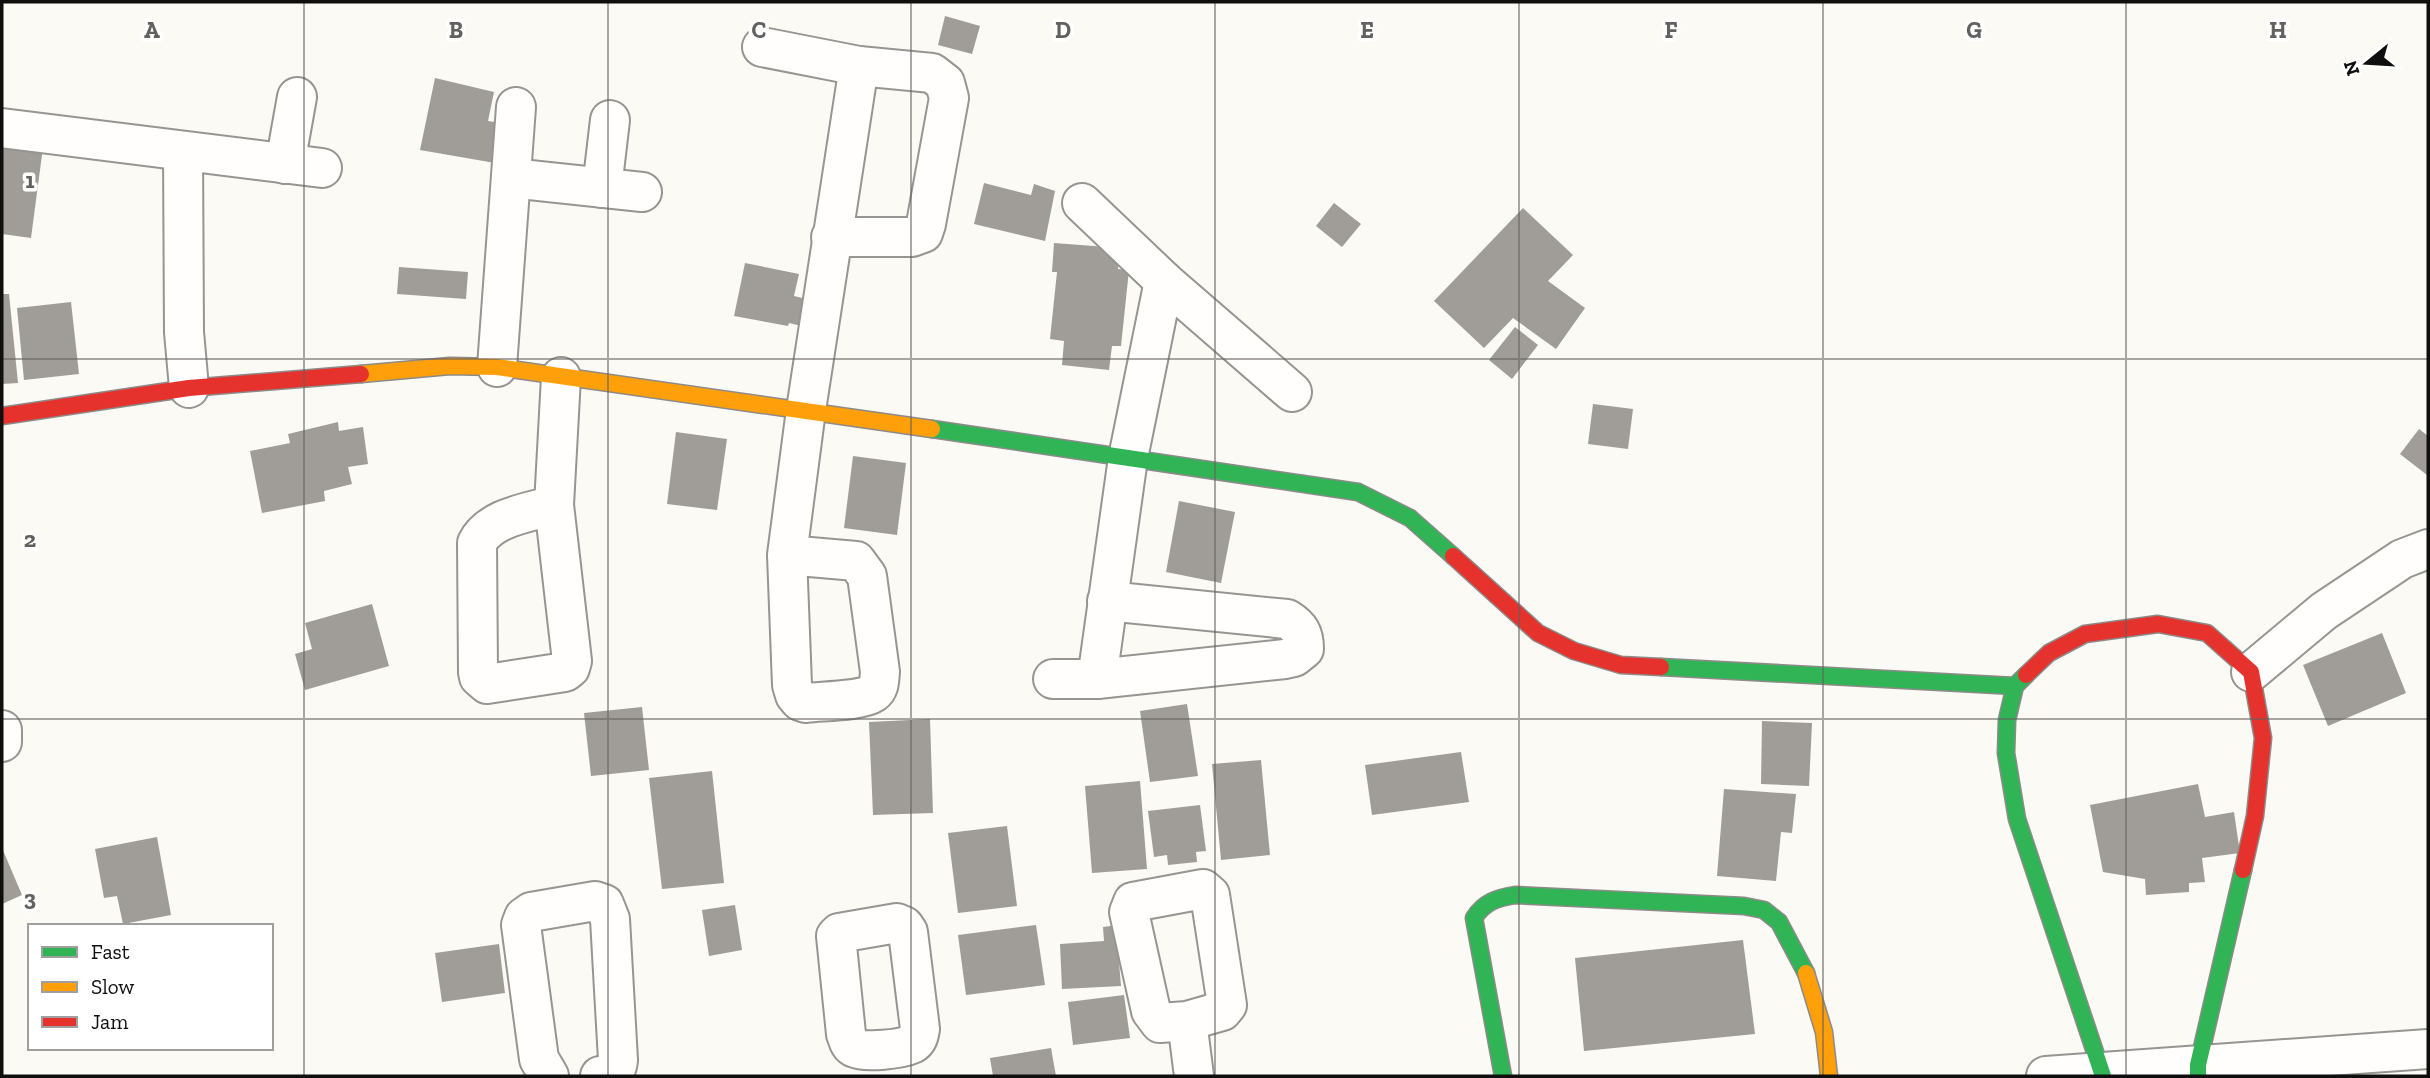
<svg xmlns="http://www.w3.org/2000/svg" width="2430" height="1078" font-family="'Zilla Slab',serif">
<rect width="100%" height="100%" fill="#fcfaf4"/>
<!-- building -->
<g fill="#a09d99">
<path d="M945,16L980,26L972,54L938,45Z"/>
<path d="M435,78L494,92L488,121L501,123L495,163L420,150Z"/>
<path d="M2,126L45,132L31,238L2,234Z"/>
<path d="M984,183L1031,195L1034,184L1055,191L1045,241L974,224Z"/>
<path d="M1334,203L1361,224L1342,247L1316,226Z"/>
<path d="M1523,208L1573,255L1548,281L1585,308L1556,349L1513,318L1484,348L1434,301Z"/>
<path d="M1054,243L1120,248L1118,269L1129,270L1121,346H1112L1109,370L1062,365L1064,341L1050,339L1057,272H1052Z"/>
<path d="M745,263L799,274L794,296L819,302L814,329L789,323L788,326L734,316Z"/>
<path d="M399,267L468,272L466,299L397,294Z"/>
<path d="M2,294H9L18,383L2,384Z"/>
<path d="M71,302L79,374L24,380L17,308Z"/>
<path d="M1515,327L1538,345L1512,379L1489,360Z"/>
<path d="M1593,404L1633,409L1628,449L1588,444Z"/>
<path d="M338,422L339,431L363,427L368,464L348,467L352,484L324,491L325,501L262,513L250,451L290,443L288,434Z"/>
<path d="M2419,429L2428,436L2427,475L2400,454Z"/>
<path d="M676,432L727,439L717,510L667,504Z"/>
<path d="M853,456L906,463L897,535L844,528Z"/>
<path d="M1179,501L1235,512L1221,583L1166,572Z"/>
<path d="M372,604L389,666L305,690L295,654L312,649L305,623Z"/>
<path d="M2382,633L2406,693L2328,726L2303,665Z"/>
<path d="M1187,704L1198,776L1150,782L1140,711Z"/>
<path d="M642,707L649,770L591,776L584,713Z"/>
<path d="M930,719L933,813L873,815L869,722Z"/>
<path d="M1762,721L1812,723L1809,786L1761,784Z"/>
<path d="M1461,752L1469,802L1372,815L1365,765Z"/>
<path d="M1261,760L1270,855L1221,860L1212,764Z"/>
<path d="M712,771L724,883L662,889L649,778Z"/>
<path d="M1140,781L1147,869L1092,873L1085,786Z"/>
<path d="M2198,784L2205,817L2234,812L2240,853L2202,858L2205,882L2189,883V892L2146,895L2145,879L2103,872L2090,805Z"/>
<path d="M1724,789L1796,794L1792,833L1781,832L1776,881L1717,876Z"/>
<path d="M1200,805L1206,851L1196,852L1197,862L1168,865L1167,855L1154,857L1148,811Z"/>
<path d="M1007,826L1017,906L958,913L948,833Z"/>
<path d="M157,837L171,915L123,924L117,896L104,898L95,849Z"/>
<path d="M2,848L22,895L2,904Z"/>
<path d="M735,905L742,950L709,956L702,910Z"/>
<path d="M1126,924L1118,950L1121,986L1062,989L1060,944L1104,941L1103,927Z"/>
<path d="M1036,925L1045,985L966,995L958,935Z"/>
<path d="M1743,940L1755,1034L1584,1051L1575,958Z"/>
<path d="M499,944L505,993L442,1002L435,953Z"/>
<path d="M1124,995L1130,1038L1073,1045L1068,1002Z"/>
<path d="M1051,1048L1056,1076H993L990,1058Z"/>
</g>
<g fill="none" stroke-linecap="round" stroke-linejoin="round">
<defs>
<g id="street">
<path d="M762,47L859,66L932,73L945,83L949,98L926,224L923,233L912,237H831"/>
<path d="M2,128L322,168"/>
<path d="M183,151L184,332L189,388"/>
<path d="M285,164L297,97"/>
<path d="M511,178L642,192"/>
<path d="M602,188L610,120"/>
<path d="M1082,203L1164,281L1292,392"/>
<path d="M497,367L516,107"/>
<path d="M554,505C528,513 490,517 477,543L478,672L479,677L487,684L565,672L570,668L572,661L554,505L561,377"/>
<path d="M787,555L856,561L867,576L880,672C879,680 880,688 873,693C861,701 822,701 806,703L800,701L795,695L792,685L787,555L806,410L859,66"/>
<path d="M2251,672L2324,611L2402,559L2428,549"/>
<path d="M1053,679H1097L1285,659L1294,657L1304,649C1304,634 1300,627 1287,619L1107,601"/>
<path d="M1097,679L1128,458L1164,281"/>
<path d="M2,730V742"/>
<path d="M897,923L904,926L908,932L920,1029C919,1035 918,1041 912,1044C901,1049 866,1053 855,1048C849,1046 848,1039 846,1034L836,936L839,933Z"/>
<path d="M1187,1021L1222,1011L1227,1005L1210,895L1203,889L1133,902L1129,912L1151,1011L1160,1023L1187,1021L1194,1076"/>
<path d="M549,1076L539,1059L521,925L524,917L531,912L595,901L604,904L610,919L618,1060C617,1073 611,1074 600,1076"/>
<path d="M2046,1076L2428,1049"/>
</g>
<g id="fast">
<path d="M932,429L1358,492L1410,518L1453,556"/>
<path d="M1661,667L2015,686"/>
<path d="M2026,675L2015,686L2007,720L2006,753L2017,819L2103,1076"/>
<path d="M1503,1076L1474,918C1484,902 1497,898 1515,895L1744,906L1764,910L1779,922L1806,973"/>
<path d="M2198,1076V1065L2243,870"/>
</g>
<g id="slow">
<path d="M361,374L450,366L497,367L932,429"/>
<path d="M1806,973L1824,1032L1829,1076"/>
</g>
<g id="jam">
<path d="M2,416L189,388L361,374"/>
<path d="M1453,556L1538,633L1574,651L1621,665L1661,667"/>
<path d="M2026,675L2049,653L2085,634L2158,624L2207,633L2251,672L2263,738L2255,816L2243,870"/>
</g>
</defs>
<!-- street casing -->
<use href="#street" stroke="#969592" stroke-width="42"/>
<!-- fast casing -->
<use href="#fast" stroke="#8c8b89" stroke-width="19"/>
<!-- slow casing -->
<use href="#slow" stroke="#8c8b89" stroke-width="19"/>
<!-- jam casing -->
<use href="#jam" stroke="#8c8b89" stroke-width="19"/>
<!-- street -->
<use href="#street" stroke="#fffefd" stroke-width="38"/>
<!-- fast -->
<use href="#fast" stroke="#30b455" stroke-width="16"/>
<!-- slow -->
<use href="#slow" stroke="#ff9f0a" stroke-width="16"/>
<!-- jam -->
<use href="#jam" stroke="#e5322d" stroke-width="16"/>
</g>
<!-- grid -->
<path fill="none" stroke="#62615f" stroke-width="2" stroke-opacity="0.55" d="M304,2V1076M608,2V1076M911,2V1076M1215,2V1076M1519,2V1076M1823,2V1076M2126,2V1076M2,359H2428M2,719H2428"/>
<g font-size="23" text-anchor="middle" font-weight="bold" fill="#62615f" stroke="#fff" stroke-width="7" stroke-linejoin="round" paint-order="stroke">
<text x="152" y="38">A</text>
<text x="456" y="38">B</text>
<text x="759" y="38">C</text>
<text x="1063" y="38">D</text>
<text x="1367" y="38">E</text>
<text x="1671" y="38">F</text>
<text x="1974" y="38">G</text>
<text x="2278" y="38">H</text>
<text x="30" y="188">1</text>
<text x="30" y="547">2</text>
<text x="30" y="906">3</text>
</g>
<!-- border -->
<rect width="2430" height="1078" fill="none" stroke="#0f0f0f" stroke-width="7"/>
<!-- legend -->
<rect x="28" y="924" width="245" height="126" fill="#ffffff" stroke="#9f9f9f" stroke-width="2"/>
<rect x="42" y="947" width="35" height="10" fill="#30b455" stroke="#9f9f9f" stroke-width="2"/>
<text x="91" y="959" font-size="21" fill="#0f0f0f">Fast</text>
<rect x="42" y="982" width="35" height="10" fill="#ff9f0a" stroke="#9f9f9f" stroke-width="2"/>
<text x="91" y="994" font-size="21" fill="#0f0f0f">Slow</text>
<rect x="42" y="1017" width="35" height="10" fill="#e5322d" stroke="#9f9f9f" stroke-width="2"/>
<text x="91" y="1029" font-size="21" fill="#0f0f0f">Jam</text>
<!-- north arrow -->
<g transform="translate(2367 63) rotate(252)" stroke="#ffffff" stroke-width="5" paint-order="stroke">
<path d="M0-5L12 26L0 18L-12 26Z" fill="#0f0f0f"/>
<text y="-10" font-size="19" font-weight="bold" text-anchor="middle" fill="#0f0f0f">N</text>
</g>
</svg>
